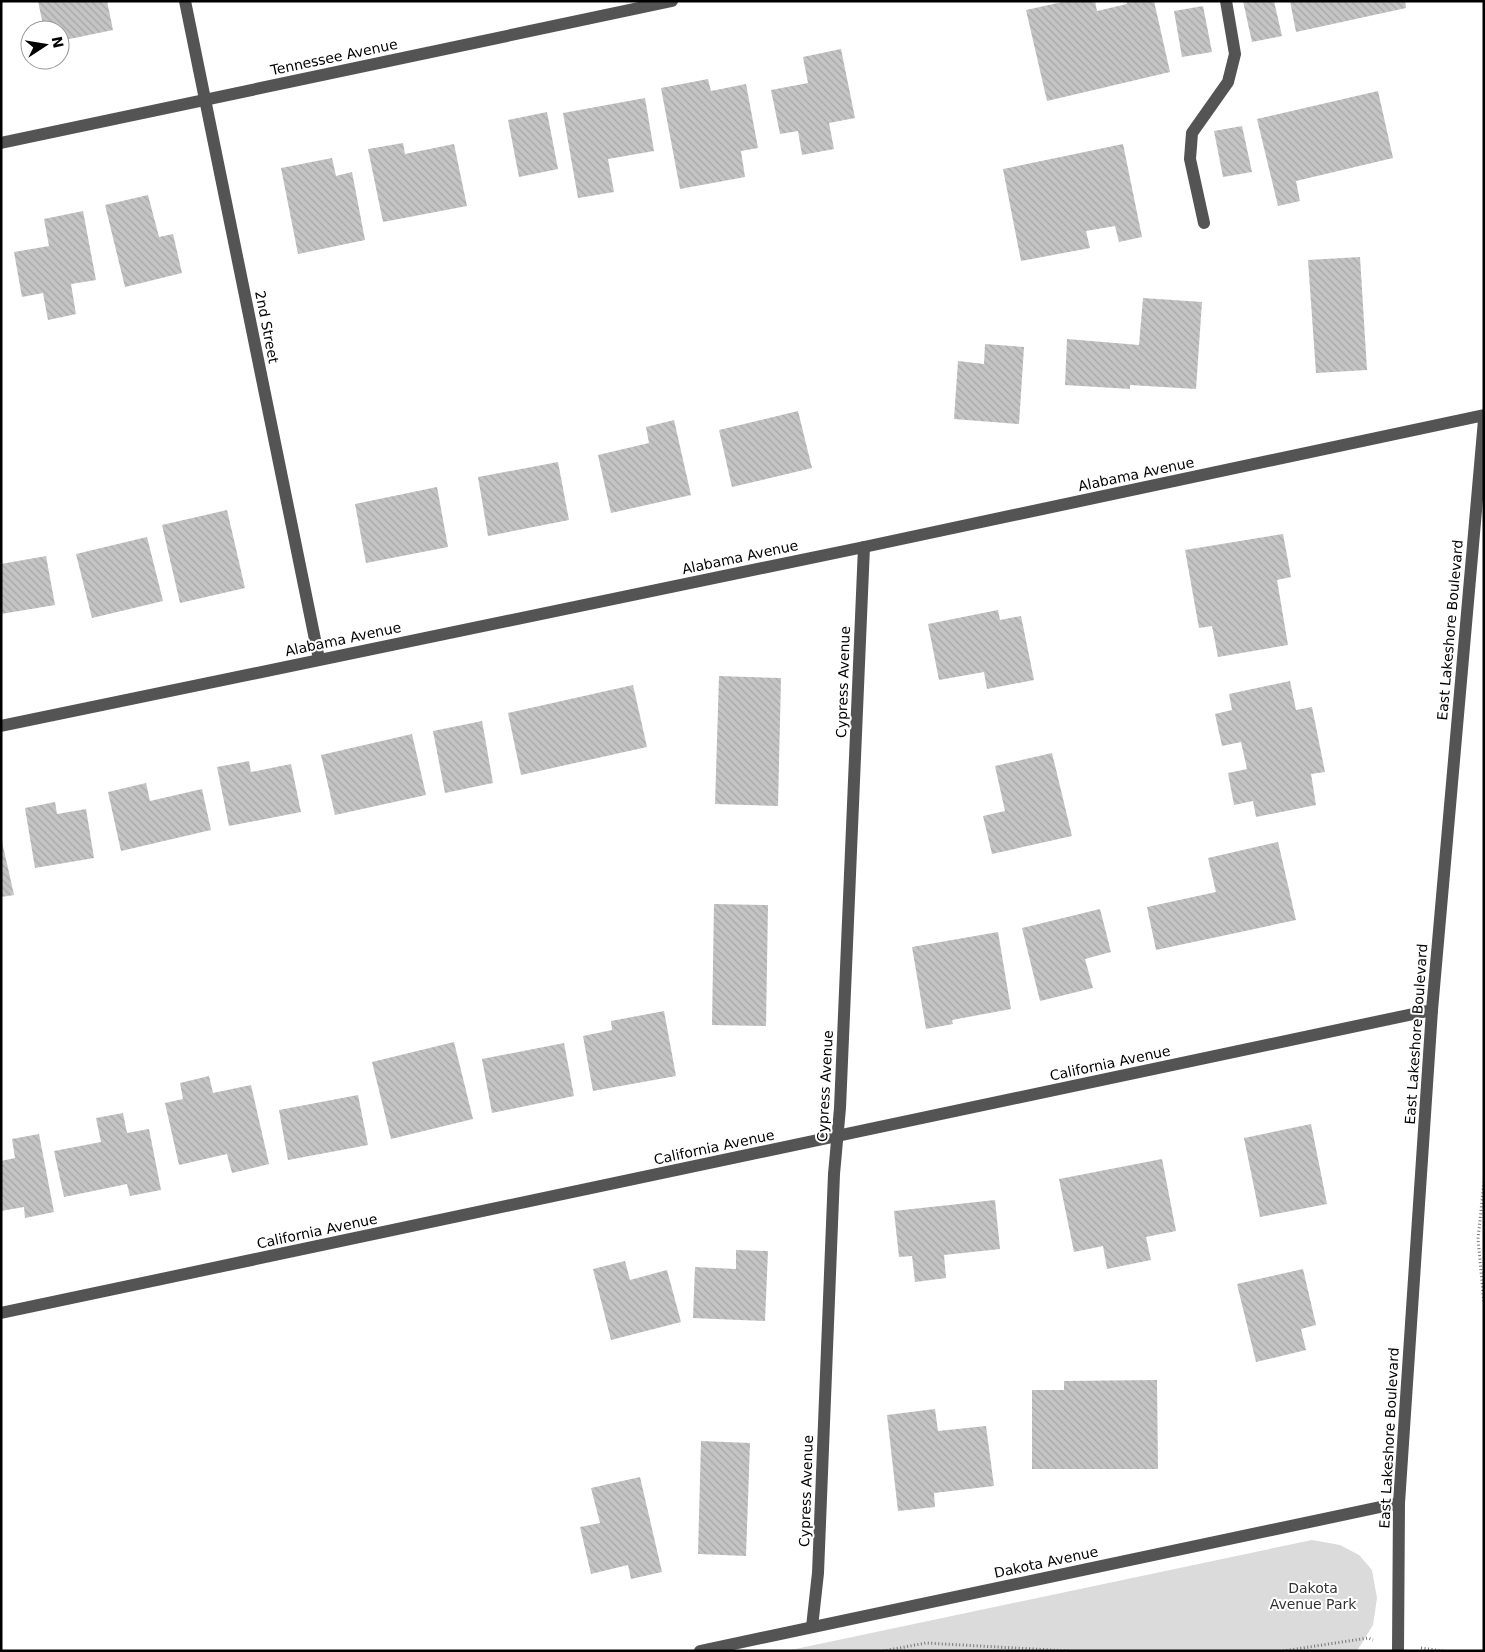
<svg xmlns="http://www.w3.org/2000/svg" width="1485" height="1652" font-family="'DejaVu Sans',sans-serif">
<defs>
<pattern id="building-back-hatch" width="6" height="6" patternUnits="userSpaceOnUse" patternTransform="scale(1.25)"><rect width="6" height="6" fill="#c4c4c4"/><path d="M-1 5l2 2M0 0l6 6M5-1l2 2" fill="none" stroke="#a7a7a7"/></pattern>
</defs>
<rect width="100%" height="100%" fill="#fff"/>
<!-- park -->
<path fill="#dbdbdb" d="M1312,1540L1340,1545L1359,1555L1372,1570L1377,1598L1373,1625L1357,1651H786Z"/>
<!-- building -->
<g fill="url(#building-back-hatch)">
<path d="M38,1H107L113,30L60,41V30H44Z"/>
<path d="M1067,1H1095L1097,11L1127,4L1126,1H1154L1170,72L1047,101L1026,10Z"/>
<path d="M1243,1H1274L1282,36L1252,42Z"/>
<path d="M1290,1H1405L1406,8L1296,32Z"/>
<path d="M1203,6L1212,52L1182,57L1174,11Z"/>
<path d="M841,49L855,118L829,123L834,149L802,155L798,131L780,134L771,90L808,83L803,57Z"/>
<path d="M708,79L711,91L746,84L758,148L741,151L745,177L680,189L661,88Z"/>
<path d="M1378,91L1393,158L1296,181L1300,201L1278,206L1257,119Z"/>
<path d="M645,98L654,151L608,159L614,192L578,198L563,113Z"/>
<path d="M547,112L558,169L519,177L508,120Z"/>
<path d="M1242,126L1252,172L1223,177L1214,131Z"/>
<path d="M403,143L405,154L454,144L467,206L383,222L368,149Z"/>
<path d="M1123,144L1142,237L1119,242L1115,226L1086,231L1090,248L1021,261L1003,169Z"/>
<path d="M332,158L336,176L352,172L365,240L298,254L281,168Z"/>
<path d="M148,195L159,237L173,234L182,273L125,287L105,205Z"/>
<path d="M83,211L96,280L71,284L76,314L48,320L43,293L22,297L14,252L49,246L44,219Z"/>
<path d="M1360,257L1367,370L1316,373L1308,260Z"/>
<path d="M1143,298L1202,302L1196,389L1130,385V389L1065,385L1067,339L1139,345Z"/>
<path d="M985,344L1024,347L1019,424L954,419L958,361L984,364Z"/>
<path d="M798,411L812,468L732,487L719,430Z"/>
<path d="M674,420L691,495L611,513L598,455L649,443L646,427Z"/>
<path d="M558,462L569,520L488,536L478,477Z"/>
<path d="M437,487L448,547L366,563L355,504Z"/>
<path d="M227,510L245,588L180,603L162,525Z"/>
<path d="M1283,534L1291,577L1277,580L1288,645L1218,657L1212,626L1199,628L1185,550Z"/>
<path d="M147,537L163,601L92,618L76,554Z"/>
<path d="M46,556L55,605L1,614V564Z"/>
<path d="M998,610L1000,620L1021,616L1034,680L987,689L984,672L939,680L928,624Z"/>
<path d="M719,676L781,678L778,806L715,804Z"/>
<path d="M1290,681L1296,710L1312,707L1325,772L1311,774L1316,805L1256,817L1253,801L1234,805L1228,773L1247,769L1241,742L1222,746L1215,714L1232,710L1229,694Z"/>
<path d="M633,685L647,747L521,775L508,713Z"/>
<path d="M482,721L493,783L445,793L433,731Z"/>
<path d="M412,734L426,795L335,815L321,755Z"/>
<path d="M1052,753L1072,836L992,854L983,816L1005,811L995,766Z"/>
<path d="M249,761L251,772L291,764L301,812L229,826L217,767Z"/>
<path d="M146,783L150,801L202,789L211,830L121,851L108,792Z"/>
<path d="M55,802L57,814L86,809L94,858L35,868L25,808Z"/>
<path d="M1,837L14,895L1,897Z"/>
<path d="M1278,842L1296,920L1156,950L1147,907L1216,892L1208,858Z"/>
<path d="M714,904L768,905L766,1026L712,1025Z"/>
<path d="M1100,909L1111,952L1085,959L1093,988L1040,1001L1022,928Z"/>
<path d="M998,932L1011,1009L952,1020L953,1024L926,1029L912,947Z"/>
<path d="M664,1011L676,1076L593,1091L583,1036L612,1030L611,1021Z"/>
<path d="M454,1042L473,1119L391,1139L372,1062Z"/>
<path d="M564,1043L574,1096L492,1113L482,1059Z"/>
<path d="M209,1076L213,1093L251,1085L269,1164L232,1173L227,1154L179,1165L165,1103L183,1099L180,1083Z"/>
<path d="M358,1095L368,1145L288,1160L279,1110Z"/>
<path d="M123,1113L127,1133L149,1129L161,1190L130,1196L127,1184L64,1197L54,1151L101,1142L96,1118Z"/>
<path d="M1311,1124L1327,1204L1260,1217L1244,1138Z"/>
<path d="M39,1134L54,1212L25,1218L24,1207L1,1211V1161L15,1158L12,1139Z"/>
<path d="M1162,1159L1176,1231L1146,1237L1151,1260L1107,1269L1103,1246L1074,1252L1059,1179Z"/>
<path d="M995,1200L1000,1249L944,1255L946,1278L915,1282L912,1256L899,1257L894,1211Z"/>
<path d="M736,1250L768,1251L765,1321L693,1318L695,1267L736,1269Z"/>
<path d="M625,1261L630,1280L667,1270L681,1322L611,1340L593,1269Z"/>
<path d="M1303,1269L1316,1325L1301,1329L1306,1350L1256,1362L1237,1284Z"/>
<path d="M1157,1380L1158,1469H1032V1390H1064V1381Z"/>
<path d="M935,1409L938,1431L986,1426L994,1486L934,1493L935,1507L898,1511L887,1415Z"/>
<path d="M701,1441L750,1443L746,1556L698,1554Z"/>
<path d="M640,1477L662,1572L631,1579L628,1565L591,1574L580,1527L600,1523L591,1488Z"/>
</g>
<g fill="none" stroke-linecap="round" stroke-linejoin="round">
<!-- path -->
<g stroke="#767676" stroke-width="3" stroke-dasharray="1 2.5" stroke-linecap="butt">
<path d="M1484,1182L1478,1239L1484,1304"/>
<path d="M1421,1648L1443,1651"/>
<path d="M883,1651L926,1643L1069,1651"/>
<path d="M1283,1651L1368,1638L1373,1640"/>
</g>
<!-- minor -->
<g stroke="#545454" stroke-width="12">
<path d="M185,1L319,659"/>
<path d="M1,143L672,1"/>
<path d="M1204,223L1190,159L1192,133L1228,82L1235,54L1226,1"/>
<path d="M1,726L864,547L1484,415"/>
<path d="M1,1313L1432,1010"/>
<path d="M812,1627L818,1573L834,1174L840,1108L864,547"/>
<path d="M700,1651L1399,1503"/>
<path d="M1398,1651L1399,1503L1432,1010L1484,420"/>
</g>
</g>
<g text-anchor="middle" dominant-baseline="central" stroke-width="4" stroke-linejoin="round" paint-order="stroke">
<!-- street labels -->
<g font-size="14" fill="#000" stroke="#fff">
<text transform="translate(334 57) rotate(-12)">Tennessee Avenue</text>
<text transform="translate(267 327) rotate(79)">2nd Street</text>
<text transform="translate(1136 474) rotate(-12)">Alabama Avenue</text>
<text transform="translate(740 557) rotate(-12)">Alabama Avenue</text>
<text transform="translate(1450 630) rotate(-85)">East Lakeshore Boulevard</text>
<text transform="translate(343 639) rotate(-12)">Alabama Avenue</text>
<text transform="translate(843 682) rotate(-88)">Cypress Avenue</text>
<text transform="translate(1416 1034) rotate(-86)">East Lakeshore Boulevard</text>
<text transform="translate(1110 1063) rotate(-12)">California Avenue</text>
<text transform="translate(825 1086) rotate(-87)">Cypress Avenue</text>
<text transform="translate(714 1147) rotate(-12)">California Avenue</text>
<text transform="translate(317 1231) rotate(-12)">California Avenue</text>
<text transform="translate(1389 1438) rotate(-87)">East Lakeshore Boulevard</text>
<text transform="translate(806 1491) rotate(-88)">Cypress Avenue</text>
<text transform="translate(1046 1562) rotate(-12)">Dakota Avenue</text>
</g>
<!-- park labels -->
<g font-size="14" fill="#323232" stroke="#fff">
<text x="1313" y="1588">Dakota<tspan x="1313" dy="16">Avenue Park</tspan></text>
</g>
</g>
<!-- border -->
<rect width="1485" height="1652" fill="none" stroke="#000000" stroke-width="5"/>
<!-- north arrow -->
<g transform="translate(45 45) rotate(78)"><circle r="24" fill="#ffffff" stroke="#999999"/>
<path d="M0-4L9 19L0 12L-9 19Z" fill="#000000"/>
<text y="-8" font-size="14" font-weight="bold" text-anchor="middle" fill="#000000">N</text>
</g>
</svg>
